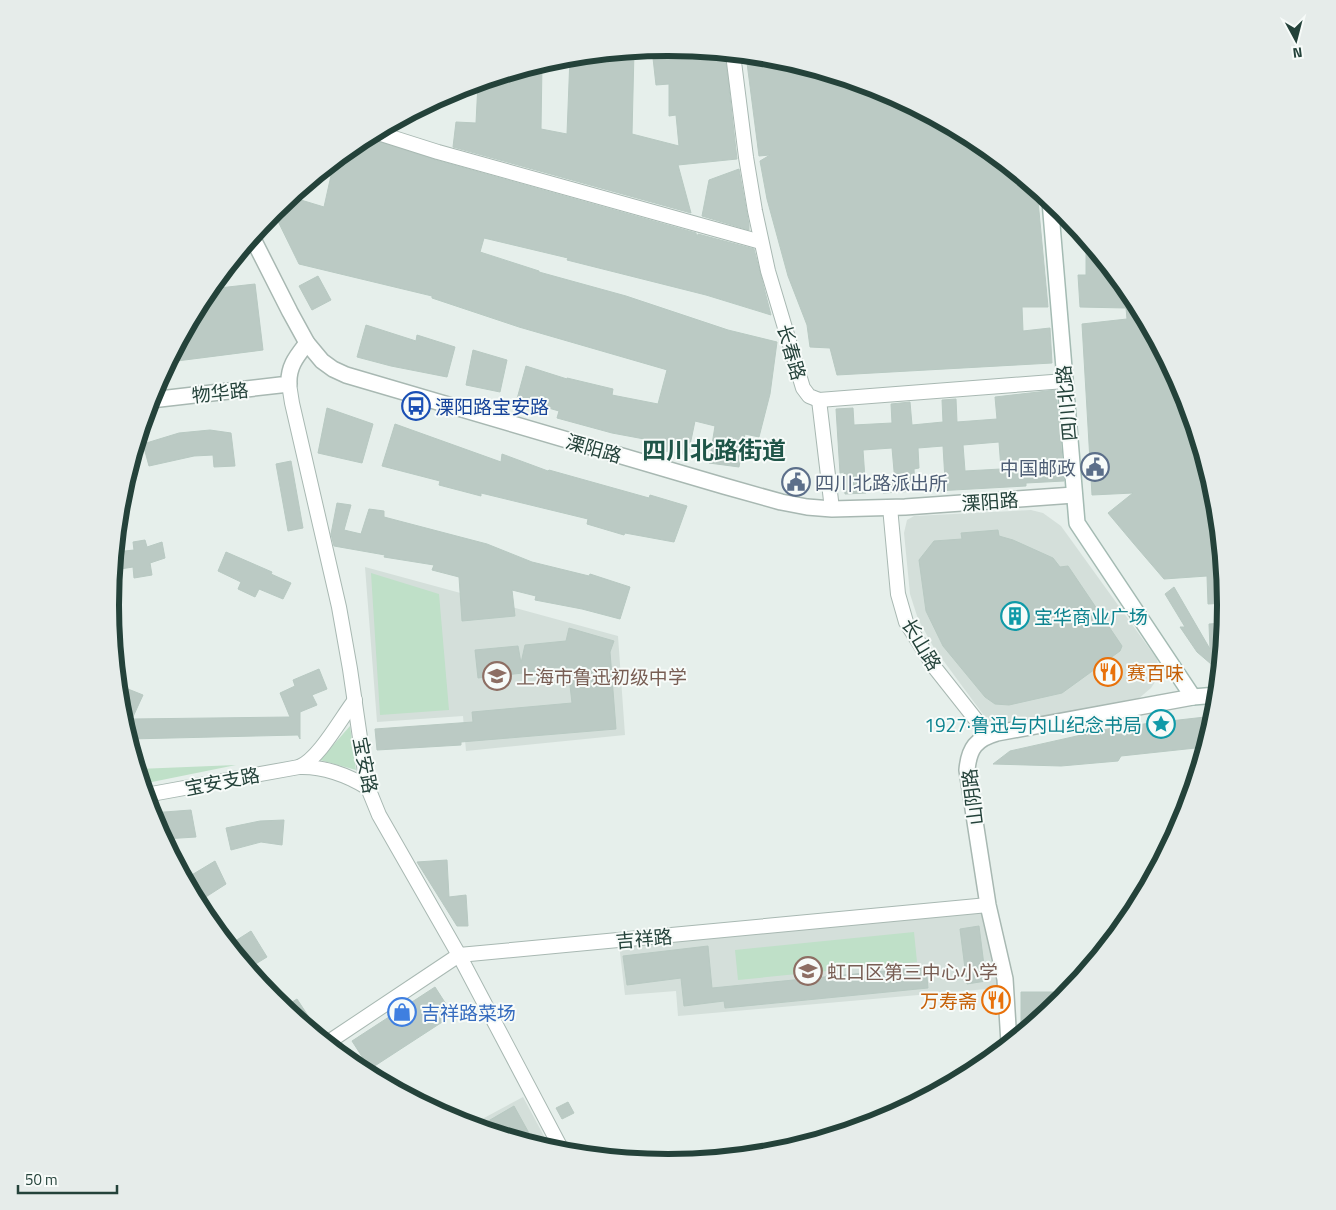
<svg xmlns="http://www.w3.org/2000/svg" width="1336" height="1210" font-family="'Titillium Web','Noto Sans SC',sans-serif">
<rect width="100%" height="100%" fill="#e6efeb"/>
<!-- built -->
<g fill="#d4dfda">
<path d="M1031,510L1043,513L1061,526L1157,659L1159,669L1157,679L1151,688L1138,699L1014,725L1002,726L991,723L985,717L934,648L918,619L910,594L904,533L907,520L914,516Z"/>
<path d="M365,567L618,636L625,735L466,751L463,716L377,722Z"/>
<path d="M981,912L998,988L678,1016L676,991L625,995L619,944Z"/>
<path d="M523,1097L551,1149L471,1125Z"/>
</g>
<!-- green -->
<g fill="#bfe0c8">
<path d="M371,573L439,594L449,710L380,715Z"/>
<path d="M350,726L356,770L320,760Z"/>
<path d="M236,765L142,784L138,769Z"/>
<path d="M914,932L917,962L738,980L735,950Z"/>
</g>
<!-- building -->
<g fill="#bbcac4" stroke="#b8c9c2" fill-rule="evenodd">
<path d="M670,48L725,53L737,159L678,165L691,213L453,147L456,122L476,123L478,83L542,63L541,129L567,134L570,57L634,51L632,134L679,146L676,115L669,116V84L656,85L652,49Z"/>
<path d="M746,55L759,57L760,59L777,58L882,90L978,142L1037,190L1048,307H1022L1023,331L1050,328L1052,363L837,375L830,348L810,347L807,325L788,276L767,199L760,161L770,155L759,156Z"/>
<path d="M366,137L436,160L696,233L697,238L698,234L754,249L771,315L706,295L567,260L568,258L484,238L480,252L539,271V272L626,296L728,330L777,342L770,394L759,437L745,434L739,467L709,463L715,426L695,421L688,455L653,449L655,441L612,433L557,418L559,411L517,399L526,366L567,379V378L613,389L612,395L658,404L667,370L664,369L519,327L432,298V296L299,264L273,211L291,197L324,207L334,162L359,141Z"/>
<path d="M739,169L749,225V230L702,216L709,180Z"/>
<path d="M1086,240L1132,296L1183,392L1212,487L1217,588H1224L1225,603L1208,604L1207,576L1164,579L1134,544L1108,513L1133,493L1092,495L1082,324L1127,319L1126,308L1080,307L1078,275H1086Z"/>
<path d="M318,276L331,300L312,310L299,286Z"/>
<path d="M255,284L263,350L169,362L205,295L210,289Z"/>
<path d="M366,325L416,341L417,335L455,347L447,377L391,366L357,357Z"/>
<path d="M473,350L507,360L500,392L466,385Z"/>
<path d="M1056,390L1064,481L1026,483V486L936,491L935,480H945L943,446L918,448L919,468L914,469L915,491L883,493V483L895,482L892,448L863,450L866,493L845,494L844,472L840,473L836,409L853,408L854,425L892,423L891,404L910,402L912,425L943,422L942,400L956,399L957,422L997,419L995,397ZM999,442L1001,469L965,471L963,445Z"/>
<path d="M327,408L373,424L362,463L318,453Z"/>
<path d="M395,424L501,462L502,454L548,471L549,470L649,498L650,495L687,506L674,542L625,533L624,535L587,524L588,519L481,493V496L439,485L440,481L382,466Z"/>
<path d="M210,430L231,433L235,466L214,467L213,455L194,456L149,466L143,444L179,433Z"/>
<path d="M291,461L303,528L288,531L276,464Z"/>
<path d="M337,503L351,505L344,530L361,534L369,509L384,511V517L487,544L532,562L589,576L590,574L630,587L620,619L582,609L535,600L536,596L512,590L515,616L462,621L459,577L432,570L434,565L384,557L385,555L334,546L331,534Z"/>
<path d="M998,530L999,536L1013,540L1053,558L1060,567L1068,566L1122,646L1120,651L1062,693L1009,705L995,704L985,697L943,646L926,611L919,560L934,541L962,539L961,533Z"/>
<path d="M145,540L147,547L162,542L165,558L150,563L152,575L134,578L133,567L114,570L116,552L134,550L133,542Z"/>
<path d="M226,552L272,572L271,574L291,583L283,599L259,589L255,597L238,589L241,582L218,571Z"/>
<path d="M1174,587L1210,649L1209,624L1224,623L1218,680H1212L1211,664L1197,652L1180,627H1185L1165,594Z"/>
<path d="M569,628L614,641L610,652L616,729L461,742V745L377,750L375,729L473,722L472,712L572,703L568,668L478,678L475,650L518,646L521,663L525,645L566,641Z"/>
<path d="M319,669L327,689L312,695L317,705L300,712V739L298,735L129,739L121,713L118,685L143,695L132,719L290,717L280,693L295,686L293,680Z"/>
<path d="M1214,716L1205,747L1121,756L1118,761L1061,766L993,764L1010,751L1117,727Z"/>
<path d="M191,810L196,837L164,839L151,813Z"/>
<path d="M284,820L282,845L261,842L231,850L226,828L260,821Z"/>
<path d="M447,860L449,897L466,895L468,926H457L417,862Z"/>
<path d="M215,861L226,884L198,902L185,879Z"/>
<path d="M979,926L986,981L967,984L960,929Z"/>
<path d="M251,931L267,957L249,968L229,945Z"/>
<path d="M708,946L712,988L926,967L928,988L725,1008L724,1001L684,1006L681,978L627,985L623,956Z"/>
<path d="M435,987L453,1015L370,1069L352,1041Z"/>
<path d="M1021,992H1068L1062,999L1021,1033Z"/>
<path d="M297,999L320,1034L318,1036L284,1007Z"/>
<path d="M568,1102L574,1113L562,1119L556,1108Z"/>
<path d="M514,1106L535,1144L478,1127Z"/>
</g>
<g fill="none" stroke-linecap="round" stroke-linejoin="round">
<defs>
<g id="minor">
<path d="M733,54L746,157L755,211L768,271L803,388L809,396L819,400L1065,381"/>
<path d="M375,132L438,152L761,242"/>
<path d="M289,384L292,403L339,607L350,669L365,772L368,788L379,815L459,955L563,1152"/>
<path d="M819,400L832,509"/>
<path d="M890,507L898,594L906,622L935,668L988,735"/>
<path d="M299,767C319,759 341,718 355,700"/>
<path d="M146,795L299,767C322,766 348,775 368,788"/>
<path d="M327,1043L459,955L988,905"/>
</g>
<g id="tertiary">
<path d="M252,237L290,312L307,343L322,361L333,369L346,375L724,486L781,502L807,507L832,509L905,507L1074,495"/>
<path d="M151,400L289,384C288,366 297,356 307,343"/>
<path d="M1009,1043L1005,979L988,905L967,770C969,748 976,739 997,733L1193,697"/>
</g>
<path id="secondary" d="M1050,201L1077,523L1193,697L1217,695"/>
</defs>
<!-- minor casing -->
<use href="#minor" stroke="#a8b8b2" stroke-width="16"/>
<!-- tertiary casing -->
<use href="#tertiary" stroke="#a8b8b2" stroke-width="18"/>
<!-- secondary casing -->
<use href="#secondary" stroke="#a4bbb3" stroke-width="18"/>
<!-- minor -->
<use href="#minor" stroke="#fff" stroke-width="14"/>
<!-- tertiary -->
<use href="#tertiary" stroke="#fff" stroke-width="15"/>
<!-- secondary -->
<use href="#secondary" stroke="#fff" stroke-width="15"/>
</g>
<!-- icons -->
<defs>
<symbol id="bus-ring" viewBox="-11 -11 22 22"><circle r="9.5" fill="#f7fbf9" stroke="#1a4fb4" stroke-width="1.5"/><path d="M-5-6H5V4H4V6H2V4H-2V6H-4V4H-5ZM-3.5-4V0h7V-4ZM-3.5 1.2v1.5H-2V1.2ZM2 1.2v1.5H3.5V1.2Z" fill="#1a4fb4"/></symbol>
<symbol id="civic-ring" viewBox="-11 -11 22 22"><circle r="9.5" fill="#f7fbf9" stroke="#5c6f8a" stroke-width="1.5"/><path d="M-.6-6.5H3V-4.5H.6V-3L4-1V1h2V6H-6V1h2V-1L-.6-3ZM-1.2 2.5V6h2.4V2.5Z" fill="#5c6f8a"/></symbol>
<symbol id="building-ring" viewBox="-11 -11 22 22"><circle r="9.5" fill="#f7fbf9" stroke="#0f9aa8" stroke-width="1.5"/><path d="M-4-6H4V6H1V3H-1V6H-4ZM-2.5-4.3h1.7v1.8h-1.7ZM.8-4.3h1.7v1.8H.8ZM-2.5-1h1.7V.8h-1.7ZM.8-1h1.7V.8H.8Z" fill="#0f9aa8"/></symbol>
<symbol id="restaurant-ring" viewBox="-11 -11 22 22"><circle r="9.5" fill="#f7fbf9" stroke="#e8710a" stroke-width="1.5"/><path d="M-5-6h1v4h1v-4h1v4h1v-4h1v5L-1.5 .5V6h-2V.5L-5-1ZM5-6V6H3V1.5H1.5Q1.5-4 5-6Z" fill="#e8710a"/></symbol>
<symbol id="school-ring" viewBox="-11 -11 22 22"><circle r="9.5" fill="#f7fbf9" stroke="#8d6e63" stroke-width="1.5"/><path d="M0-5L7-2L0 1L-7-2ZM-4 1L0 2.5L4 1V4Q0 6-4 4Z" fill="#8d6e63"/></symbol>
<symbol id="sight-ring" viewBox="-11 -11 22 22"><circle r="9.5" fill="#f7fbf9" stroke="#0f9aa8" stroke-width="1.5"/><path d="M0-6L1.8-2.2L6-1.7L2.9 1.2L3.7 5.4L0 3.3L-3.7 5.4L-2.9 1.2L-6-1.7L-1.8-2.2Z" fill="#0f9aa8"/></symbol>
<symbol id="shop-ring" viewBox="-11 -11 22 22"><circle r="9.5" fill="#f7fbf9" stroke="#3f7fe0" stroke-width="1.5"/><path d="M-5-2.5h2.3a2.7 3.5 0 0 1 5.4 0H5L5.5 6h-11ZM-1.5-2.5h3a1.5 2.3 0 0 0-3 0Z" fill="#3f7fe0"/></symbol>
</defs>
<g fill-rule="evenodd">
<use href="#bus-ring" x="400" y="390" width="32" height="32"/>
<use href="#civic-ring" x="1079" y="451" width="32" height="32"/>
<use href="#civic-ring" x="780" y="466" width="32" height="32"/>
<use href="#building-ring" x="999" y="600" width="32" height="32"/>
<use href="#restaurant-ring" x="1092" y="656" width="32" height="32"/>
<use href="#school-ring" x="481" y="660" width="32" height="32"/>
<use href="#sight-ring" x="1145" y="708" width="32" height="32"/>
<use href="#school-ring" x="792" y="955" width="32" height="32"/>
<use href="#restaurant-ring" x="980" y="984" width="32" height="32"/>
<use href="#shop-ring" x="386" y="996" width="32" height="32"/>
</g>
<g text-anchor="middle" dominant-baseline="central" stroke-width="4" stroke-linejoin="round" paint-order="stroke">
<!-- street labels -->
<g font-size="19" fill="#24423a" stroke="#f7fbf9">
<text transform="translate(792 352) rotate(74)">长春路</text>
<text transform="translate(220 392) rotate(-6)">物华路</text>
<text transform="translate(1066 403) rotate(-95)">四川北路</text>
<text transform="translate(594 448) rotate(16)">溧阳路</text>
<text transform="translate(990 501) rotate(-4)">溧阳路</text>
<text transform="translate(922 644) rotate(59)">长山路</text>
<text transform="translate(366 765) rotate(79)">宝安路</text>
<text transform="translate(222 781) rotate(-11)">宝安支路</text>
<text transform="translate(972 797) rotate(-97)">山阴路</text>
<text transform="translate(644 938) rotate(-5)">吉祥路</text>
</g>
<!-- transit labels -->
<g font-size="19" fill="#164399" stroke="#f7fbf9" text-anchor="start">
<text x="435" y="406">溧阳路宝安路</text>
</g>
<!-- service labels -->
<g font-size="19" fill="#4e5e75" stroke="#f7fbf9" text-anchor="end">
<text x="1076" y="467">中国邮政</text>
<text x="815" y="482" text-anchor="start">四川北路派出所</text>
</g>
<!-- culture labels -->
<g font-size="19" fill="#0d838f" stroke="#f7fbf9" text-anchor="start">
<text x="1034" y="616">宝华商业广场</text>
<text x="1142" y="724" text-anchor="end">1927·鲁迅与内山纪念书局</text>
</g>
<!-- food labels -->
<g font-size="19" fill="#c56008" stroke="#f7fbf9" text-anchor="start">
<text x="1127" y="672">赛百味</text>
<text x="977" y="1000" text-anchor="end">万寿斋</text>
</g>
<!-- education labels -->
<g font-size="19" fill="#785e54" stroke="#f7fbf9" text-anchor="start">
<text x="516" y="676">上海市鲁迅初级中学</text>
<text x="827" y="971">虹口区第三中心小学</text>
</g>
<!-- shop labels -->
<g font-size="19" fill="#366cbe" stroke="#f7fbf9" text-anchor="start">
<text x="421" y="1012">吉祥路菜场</text>
</g>
<!-- district labels -->
<g font-size="24" font-weight="bold" fill="#1f5548" stroke="#f7fbf9">
<text x="714" y="450">四川北路街道</text>
</g>
</g>
<!-- crop -->
<path d="M0 0H1336V1210H0ZM119 605a549 549 0 1 1 1098 0a549 549 0 1 1-1098 0Z" fill="#e6ecea" fill-rule="evenodd"/>
<path fill="none" stroke="#24423a" stroke-width="6" d="M119 605a549 549 0 1 1 1098 0a549 549 0 1 1-1098 0Z"/>
<!-- north arrow -->
<g transform="translate(1296 40) rotate(173)" stroke="#f7fbf9" stroke-width="4" paint-order="stroke">
<path d="M0-4L9 19L0 12L-9 19Z" fill="#24423a"/>
<text y="-8" font-size="14" font-weight="bold" text-anchor="middle" fill="#24423a">N</text>
</g>
<!-- scale -->
<path d="M18 1185v8h99v-8" fill="none" stroke="#24423a" stroke-width="2.5"/>
<text x="25" y="1185" font-size="15" fill="#24423a" stroke="#f7fbf9" stroke-width="4" paint-order="stroke">50 m</text>
</svg>
